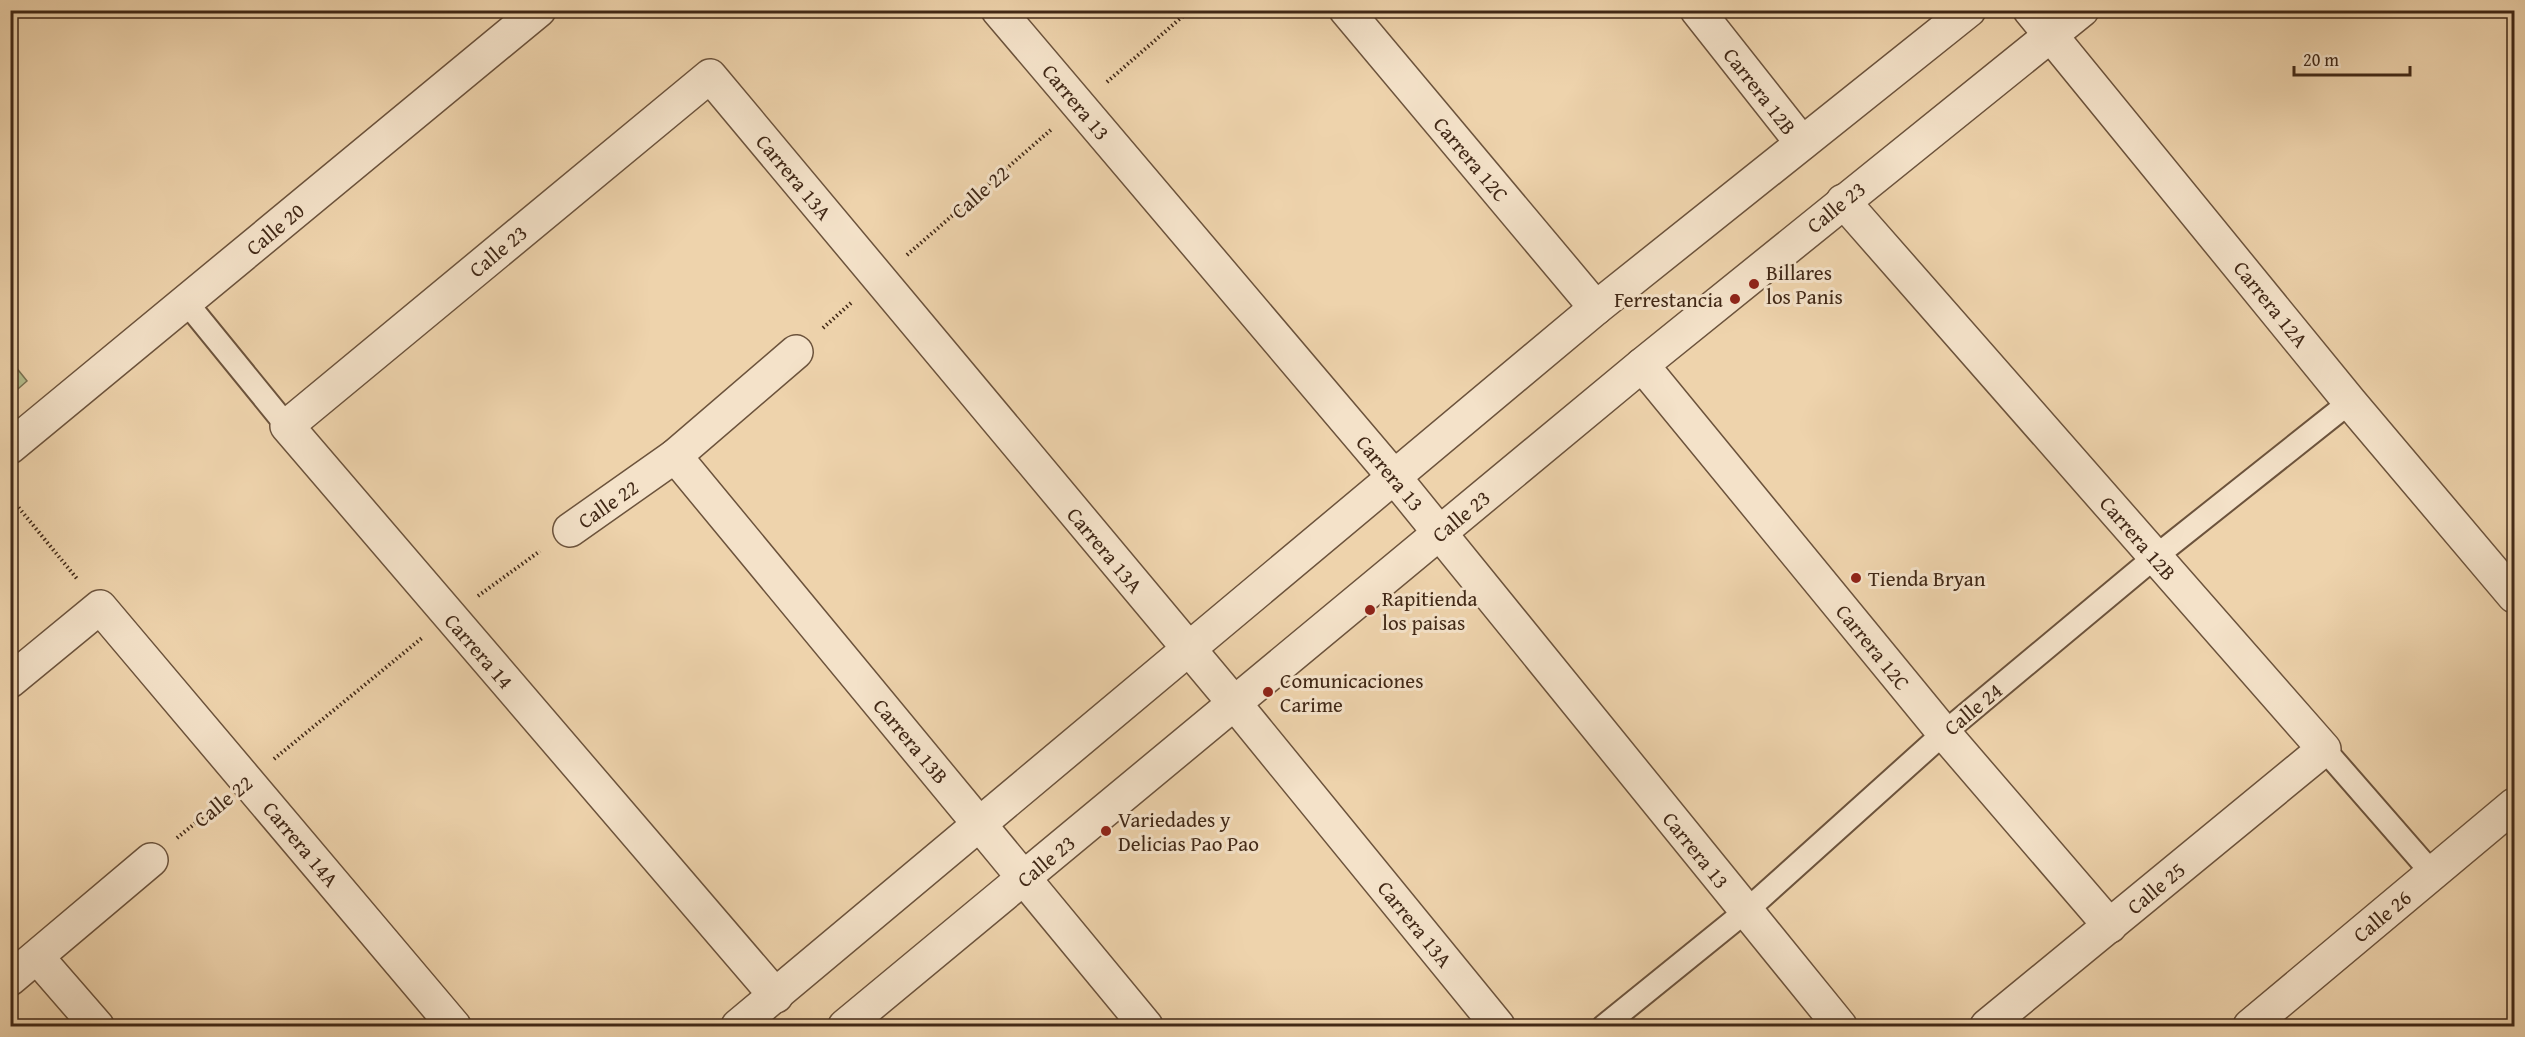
<svg xmlns="http://www.w3.org/2000/svg" width="2525" height="1037" font-family="'Gentium Book Plus',serif">
<rect width="100%" height="100%" fill="#eed3ac"/>
<filter id="stains"><feTurbulence type="fractalNoise" baseFrequency=".00333" numOctaves="4"/><feColorMatrix values="0 0 0 0 .2 0 0 0 0 .09 0 0 0 0 .02 0 0 0 .5 -.17"/></filter>
<radialGradient id="worn" r=".72"><stop offset=".6" stop-color="#630" stop-opacity="0"/><stop offset="1" stop-color="#630" stop-opacity=".3"/></radialGradient>
<!-- green -->
<path fill="#b4be8d" stroke="#7a7352" stroke-width="1.5" d="M11,361L27,381L11,395H10Z"/>
<g fill="none" stroke-linecap="round" stroke-linejoin="round">
<defs>
<g id="lane">
<path d="M186,302L287,426"/>
<path d="M2324,749L2433,874"/>
<path d="M1604,1026L1746,911L1944,733L2155,557L2350,402"/>
</g>
<g id="street">
<path d="M998,10L1395,478L1840,1026"/>
<path d="M1346,10L1596,308"/>
<path d="M1697,10L1802,143"/>
<path d="M2030,10L2350,402L2514,596"/>
<path d="M1843,201L2324,749L1987,1026"/>
<path d="M1642,365L1944,733L2110,926"/>
<path d="M10,447L539,10"/>
<path d="M675,456L1146,1026"/>
<path d="M570,530L675,456L796,352"/>
<path d="M10,681L100,607L454,1026"/>
<path d="M37,957L97,1026"/>
<path d="M10,979L151,860"/>
<path d="M776,996L287,426L710,76L1235,704L1498,1026"/>
<path d="M738,1026L1596,308L1969,10"/>
<path d="M845,1026L1642,365L2082,10"/>
<path d="M2250,1026L2514,805"/>
</g>
</defs>
<!-- lane casing -->
<use href="#lane" stroke="#6c533c" stroke-width="26"/>
<!-- street casing -->
<use href="#street" stroke="#6c533c" stroke-width="36"/>
<!-- path -->
<g stroke="#412816" stroke-width="4" stroke-dasharray="1.5 3" stroke-linecap="butt">
<path d="M1107,82L1190,10"/>
<path d="M907,255L1053,128"/>
<path d="M823,328L851,303"/>
<path d="M10,497L78,580"/>
<path d="M478,596L540,551"/>
<path d="M274,759L422,638"/>
<path d="M177,838L220,803"/>
</g>
<!-- lane -->
<use href="#lane" stroke="#f4e2c9" stroke-width="22"/>
<!-- street -->
<use href="#street" stroke="#f4e2c9" stroke-width="33"/>
</g>
<!-- markers -->
<g fill="#8f2418" stroke="#f4e2c9" stroke-width="2">
<circle cx="1754" cy="284" r="6"/>
<circle cx="1735" cy="299" r="6"/>
<circle cx="1856" cy="578" r="6"/>
<circle cx="1370" cy="610" r="6"/>
<circle cx="1268" cy="692" r="6"/>
<circle cx="1106" cy="831" r="6"/>
</g>
<g text-anchor="middle" dominant-baseline="central" stroke-width="6" stroke-linejoin="round" paint-order="stroke">
<!-- street labels -->
<g font-size="21" fill="#412816" stroke="#f4e2c9">
<text transform="translate(1760 91) rotate(52)">Carrera 12B</text>
<text transform="translate(1076 102) rotate(50)">Carrera 13</text>
<text transform="translate(1471 159) rotate(50)">Carrera 12C</text>
<text transform="translate(794 177) rotate(50)">Carrera 13A</text>
<text transform="translate(980 192) rotate(-41)">Calle 22</text>
<text transform="translate(1836 207) rotate(-39)">Calle 23</text>
<text transform="translate(275 229) rotate(-40)">Calle 20</text>
<text transform="translate(498 251) rotate(-40)">Calle 23</text>
<text transform="translate(2271 304) rotate(51)">Carrera 12A</text>
<text transform="translate(1390 473) rotate(50)">Carrera 13</text>
<text transform="translate(608 504) rotate(-35)">Calle 22</text>
<text transform="translate(1461 516) rotate(-40)">Calle 23</text>
<text transform="translate(2138 538) rotate(49)">Carrera 12B</text>
<text transform="translate(1105 550) rotate(50)">Carrera 13A</text>
<text transform="translate(1873 647) rotate(51)">Carrera 12C</text>
<text transform="translate(479 651) rotate(49)">Carrera 14</text>
<text transform="translate(1973 709) rotate(-40)">Calle 24</text>
<text transform="translate(911 741) rotate(50)">Carrera 13B</text>
<text transform="translate(223 801) rotate(-39)">Calle 22</text>
<text transform="translate(301 844) rotate(50)">Carrera 14A</text>
<text transform="translate(1696 850) rotate(51)">Carrera 13</text>
<text transform="translate(1046 861) rotate(-40)">Calle 23</text>
<text transform="translate(2156 888) rotate(-40)">Calle 25</text>
<text transform="translate(2382 916) rotate(-40)">Calle 26</text>
<text transform="translate(1415 924) rotate(51)">Carrera 13A</text>
</g>
<!-- poi labels -->
<g font-size="21" fill="#412816" stroke="#f4e2c9" text-anchor="start">
<text x="1766" y="272">Billares<tspan x="1766" dy="24">los Panis</tspan></text>
<text x="1723" y="299" text-anchor="end">Ferrestancia</text>
<text x="1868" y="578">Tienda Bryan</text>
<text x="1382" y="598">Rapitienda<tspan x="1382" dy="24">los paisas</tspan></text>
<text x="1280" y="680">Comunicaciones<tspan x="1280" dy="24">Carime</tspan></text>
<text x="1118" y="819">Variedades y<tspan x="1118" dy="24">Delicias Pao Pao</tspan></text>
</g>
</g>
<!-- margin -->
<rect width="2525" height="1037" fill="none" stroke="#eed3ac" stroke-width="36"/>
<rect x="12" y="12" width="2501" height="1013" fill="none" stroke="#412816" stroke-width="3"/>
<rect x="18" y="18" width="2489" height="1001" fill="none" stroke="#412816" stroke-width="1.5"/>
<!-- scale -->
<path d="M2294 66v9h116v-9" fill="none" stroke="#412816" stroke-width="3"/>
<text x="2303" y="66" font-size="18" fill="#412816" stroke="#f4e2c9" stroke-width="4.5" paint-order="stroke">20 m</text>
<rect width="100%" height="100%" filter="url(#stains)"/>
<rect width="100%" height="100%" fill="url(#worn)"/>
</svg>
